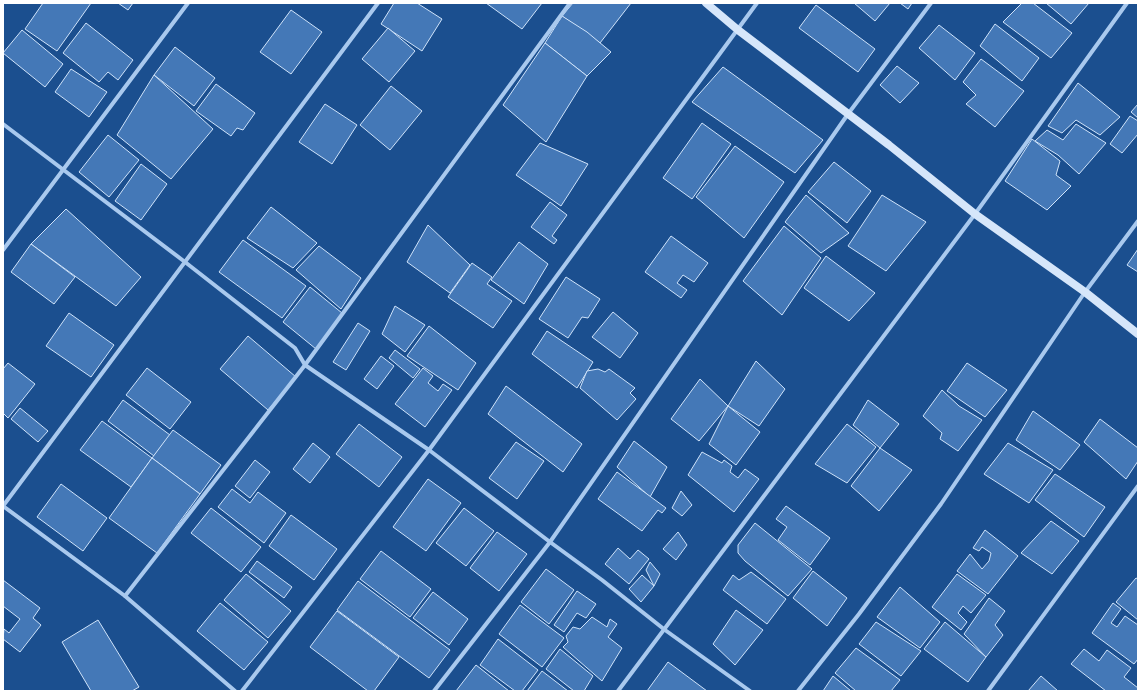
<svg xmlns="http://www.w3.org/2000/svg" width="1141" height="694" font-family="'PT Sans Narrow',sans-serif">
<rect width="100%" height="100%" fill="#1b4f8f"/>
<!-- building -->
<g fill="#4478b7" stroke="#cfe3fa">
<path d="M43,3H91L57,51L25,29Z"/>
<path d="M118,3H133L128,10Z"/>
<path d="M394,3H417L442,19L422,51L381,24Z"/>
<path d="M486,3H542L522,29Z"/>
<path d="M573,3H631L600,43L562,16Z"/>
<path d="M854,3H890L875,21Z"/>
<path d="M900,3H912L908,9Z"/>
<path d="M1022,3H1033L1072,33L1051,58L1003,22Z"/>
<path d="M1046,3H1089L1071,24Z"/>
<path d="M816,5L875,49L858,72L799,28Z"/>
<path d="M291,10L322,32L291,74L260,52Z"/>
<path d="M562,16L587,32L611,52L587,76L545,43Z"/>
<path d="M86,23L133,60L118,80L108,72L99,82L63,53Z"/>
<path d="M995,24L1039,58L1022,81L980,46Z"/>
<path d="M939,25L975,53L955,80L919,48Z"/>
<path d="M388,28L415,51L389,82L362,59Z"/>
<path d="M22,30L63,64L45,87L3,53Z"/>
<path d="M545,43L587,76L546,142L503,105Z"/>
<path d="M175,47L215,78L194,106L154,75Z"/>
<path d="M981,59L1024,91L995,127L966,104L976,95L963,82Z"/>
<path d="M897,66L919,83L900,103L880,85Z"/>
<path d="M723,67L823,140L795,173L692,102Z"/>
<path d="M71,69L107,92L89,117L55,92Z"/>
<path d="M154,75L213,129L171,179L117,135Z"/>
<path d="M1078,83L1120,117L1100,135L1076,120L1062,133L1048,126Z"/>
<path d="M216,84L255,113L243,130L237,128L231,136L196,111Z"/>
<path d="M391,86L422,111L390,150L360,125Z"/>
<path d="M325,104L357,125L332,164L299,142Z"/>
<path d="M1138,104V118L1131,112Z"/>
<path d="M1130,116L1138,121V134L1122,153L1110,144Z"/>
<path d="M702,123L731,144L692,199L663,178Z"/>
<path d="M1076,124L1106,143L1079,174L1058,155L1035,141L1047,130L1063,140Z"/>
<path d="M108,135L139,160L109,197L79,172Z"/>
<path d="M1032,139L1060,161L1056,175L1071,186L1047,210L1005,181Z"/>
<path d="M540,143L588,164L561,206L516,175Z"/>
<path d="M735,146L784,182L744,238L696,197Z"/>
<path d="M834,162L871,191L847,223L808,192Z"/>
<path d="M141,164L167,184L141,220L115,201Z"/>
<path d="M806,195L849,233L821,253L785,222Z"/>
<path d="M882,195L926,222L886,271L848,246Z"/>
<path d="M550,202L567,215L552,236L557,240L554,244L531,227Z"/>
<path d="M271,207L317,243L293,268L247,238Z"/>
<path d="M66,209L141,277L116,306L31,244Z"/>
<path d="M428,225L470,265L450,293L407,262Z"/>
<path d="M784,226L821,258L782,315L743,281Z"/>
<path d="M671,236L708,263L694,282L683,275L677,283L687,290L681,298L645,272Z"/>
<path d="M243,240L306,286L282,318L219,272Z"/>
<path d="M519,242L548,264L524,304L491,280Z"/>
<path d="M31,244L75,277L54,304L11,272Z"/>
<path d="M319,246L361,278L341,309L296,270Z"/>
<path d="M1138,249V272L1127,265Z"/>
<path d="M826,256L875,293L849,321L804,288Z"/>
<path d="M472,263L492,277L487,284L512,301L493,328L448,297Z"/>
<path d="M566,277L600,299L588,318L582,317L568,338L539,319Z"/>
<path d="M310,287L342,313L316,349L283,322Z"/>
<path d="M395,306L425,325L405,352L382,334Z"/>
<path d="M613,312L638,333L620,358L592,337Z"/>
<path d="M69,313L114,345L91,377L46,346Z"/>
<path d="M358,323L370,331L346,370L333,362Z"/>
<path d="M429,326L476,363L458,390L407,356Z"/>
<path d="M547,331L593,362L577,388L532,354Z"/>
<path d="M248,336L296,377L268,410L220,369Z"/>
<path d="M395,350L420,369L413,378L389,358Z"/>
<path d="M381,356L394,366L377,389L364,379Z"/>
<path d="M756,361L785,389L759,426L728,406Z"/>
<path d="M8,363L35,384L8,418L3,413V369Z"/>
<path d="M967,363L1007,390L985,417L947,391Z"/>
<path d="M147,368L191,402L170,429L126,395Z"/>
<path d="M423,368L433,376L428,383L438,391L443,384L452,390L425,427L395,404Z"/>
<path d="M598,369L605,372L609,369L635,388L630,393L636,399L617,420L580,388L587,371Z"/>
<path d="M700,379L728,406L699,441L671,419Z"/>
<path d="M506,386L582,444L563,472L488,414Z"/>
<path d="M942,390L959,406L982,420L958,451L940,439L942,433L923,416Z"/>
<path d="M123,400L170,435L154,456L108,421Z"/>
<path d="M868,400L899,424L880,448L853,425Z"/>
<path d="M728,406L760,432L736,465L709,444Z"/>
<path d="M20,408L48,431L38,442L11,419Z"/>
<path d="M1033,411L1080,445L1060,470L1016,440Z"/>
<path d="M1100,419L1138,448V461L1126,479L1084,442Z"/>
<path d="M102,421L152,458L131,487L80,450Z"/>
<path d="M359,424L402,457L379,487L336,454Z"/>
<path d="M847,424L876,447L847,483L815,464Z"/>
<path d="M173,430L221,465L200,494L152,458Z"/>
<path d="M634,441L667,467L650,497L617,467Z"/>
<path d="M516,442L544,461L517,499L489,478Z"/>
<path d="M313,443L330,457L310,483L293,469Z"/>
<path d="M1008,443L1053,470L1029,503L984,474Z"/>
<path d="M880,448L912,470L879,511L851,486Z"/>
<path d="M702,452L722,463L724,460L732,466L730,472L738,478L745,469L759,479L734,512L688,475Z"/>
<path d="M152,458L200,494L157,553L109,518Z"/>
<path d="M255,460L270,472L250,498L235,486Z"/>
<path d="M617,472L666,508L662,513L658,510L642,531L598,499Z"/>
<path d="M1055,474L1105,507L1084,537L1035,500Z"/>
<path d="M428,479L461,503L426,551L393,527Z"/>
<path d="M61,484L107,518L83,551L37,517Z"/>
<path d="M232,489L250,503L258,492L286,513L264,543L218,507Z"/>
<path d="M681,491L692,505L682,516L672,508Z"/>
<path d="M786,506L830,538L810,565L778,540L787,527L776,519Z"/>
<path d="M211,508L261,547L241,572L191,533Z"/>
<path d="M464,508L494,531L466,566L436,543Z"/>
<path d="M291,515L337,549L314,580L269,546Z"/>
<path d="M1051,521L1079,541L1052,574L1021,553Z"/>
<path d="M755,523L812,569L788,596L745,561L738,553V545Z"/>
<path d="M985,530L1018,556L988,594L957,571L970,554L982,569L989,561L991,553L982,547L979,551L973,548Z"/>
<path d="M497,532L527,554L499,591L470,568Z"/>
<path d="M678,532L687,545L676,560L663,549Z"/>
<path d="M618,548L630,559L638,550L649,559L629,584L605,564Z"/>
<path d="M381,551L431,589L410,617L360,579Z"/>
<path d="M257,561L292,587L284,598L249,572Z"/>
<path d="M650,562L660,574L654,586L646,570Z"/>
<path d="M546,569L574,590L549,624L521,602Z"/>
<path d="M813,571L847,598L827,626L793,598Z"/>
<path d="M751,572L786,599L767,624L723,590L733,575L739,580Z"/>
<path d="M246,574L291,611L268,638L224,600Z"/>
<path d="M957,574L986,595L971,613L963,606L958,613L967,622L961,630L932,607Z"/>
<path d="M642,575L654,586L641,602L629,589Z"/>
<path d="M1136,578L1138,579V620L1116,602Z"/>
<path d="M3,580L40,608L33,618L41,625L20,652L3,639L4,629L9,633L20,619L3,606Z"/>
<path d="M358,581L450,650L429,678L337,610Z"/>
<path d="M900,587L940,622L920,648L877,617Z"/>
<path d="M577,591L596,604L586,618L577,613L564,632L554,625Z"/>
<path d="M433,592L468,619L449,645L413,618Z"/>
<path d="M989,598L1005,611L995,625L1003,635L986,657L964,634Z"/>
<path d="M220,603L268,642L244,670L197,631Z"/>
<path d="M1113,603L1121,609L1111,623L1117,627L1125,616L1138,625V659L1134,664L1092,633Z"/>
<path d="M520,605L564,638L542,667L499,634Z"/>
<path d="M736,610L763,630L735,665L713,644Z"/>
<path d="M337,611L399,657L374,691H368L310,647Z"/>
<path d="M592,617L607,627L610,619L617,624L608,637L622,648L602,681L563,647L568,642L566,636L573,627L580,629Z"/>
<path d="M98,620L139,687L132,691H91L62,642Z"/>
<path d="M876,622L921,651L901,676L859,644Z"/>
<path d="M945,622L986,657L968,682L924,649Z"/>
<path d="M498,639L538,670L522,691H515L480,665Z"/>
<path d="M856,648L900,680L891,691H856L835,673Z"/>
<path d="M560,649L593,676L584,691H574L546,669Z"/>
<path d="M1084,649L1099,661L1107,650L1131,668L1124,677L1138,688V691H1106L1071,664Z"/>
<path d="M668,662L707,691H647Z"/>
<path d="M476,665L509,691H456Z"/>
<path d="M542,671L568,691H527Z"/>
<path d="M833,676L851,691H823Z"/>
<path d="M1041,676L1058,691H1028Z"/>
</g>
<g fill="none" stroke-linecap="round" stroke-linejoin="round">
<!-- street -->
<g stroke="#a9c9ee" stroke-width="4">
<path d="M3,124L185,262L295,348L305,365L429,450L550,542L602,580L665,630L750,691"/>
<path d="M3,250L188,3"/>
<path d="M3,506L378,3"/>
<path d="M3,506L125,596L235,691"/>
<path d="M125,596L305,365L570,3"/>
<path d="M242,691L429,450L757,3"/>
<path d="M434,691L550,542L848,114L931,3"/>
<path d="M618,691L975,214L1127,3"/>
<path d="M798,691L859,614L941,504L1085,292L1138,221"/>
<path d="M988,691L1138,486"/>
</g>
<!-- secondary -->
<path stroke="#d6e6fa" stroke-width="8" d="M706,3L738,30L889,145L975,214L1085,292L1138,334"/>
</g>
<!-- border -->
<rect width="1141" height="694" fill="none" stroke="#ffffff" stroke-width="8"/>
</svg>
